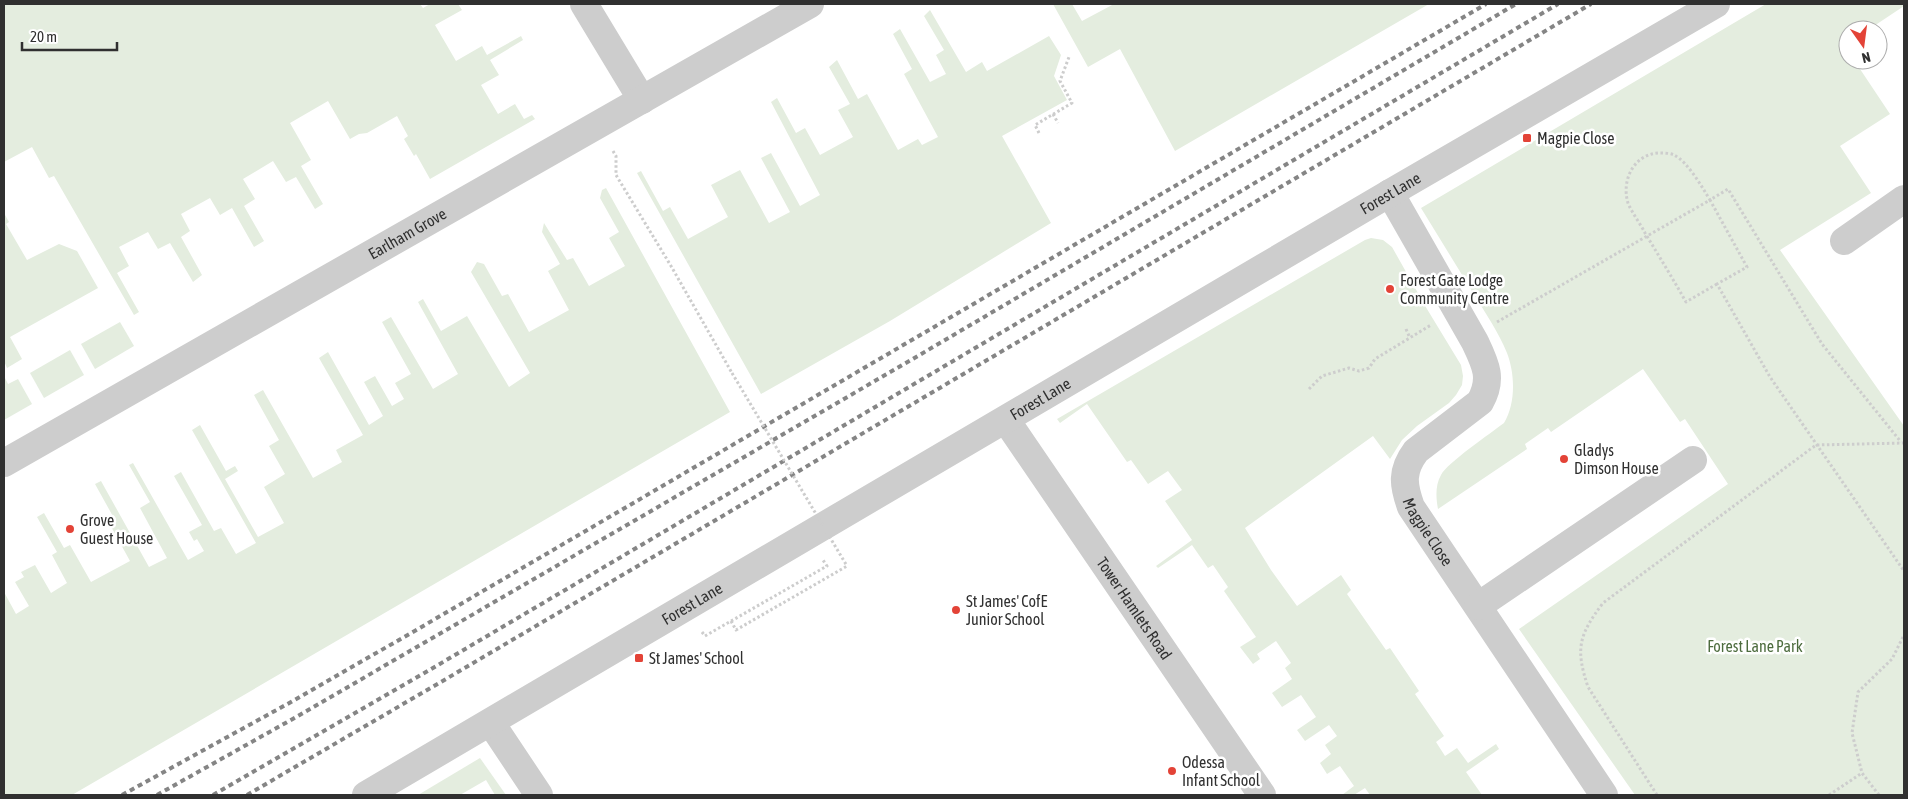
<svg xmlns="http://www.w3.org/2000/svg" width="1908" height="799" font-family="'Asap Condensed',sans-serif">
<rect width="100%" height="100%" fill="#fff"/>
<!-- green -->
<g fill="#e4eddf">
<path d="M4,4H420L423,8L430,4H458L462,10L435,25L456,61L482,46L487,55L521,36L523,40L490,60L499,75L481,85L498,114L515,104L524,119L532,115L535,119L430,179L416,154L414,156L404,139L408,136L397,116L367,133L359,134L350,139L328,101L290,123L311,160L301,166L323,204L315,209L296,177L286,182L273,161L243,179L255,199L244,206L264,241L254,247L232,208L220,215L210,198L181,214L190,231L181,237L202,275L193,282L170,243L158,249L148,232L119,247L129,266L117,273L139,312L134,315L54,176L49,178L32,147L4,162Z"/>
<path d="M1053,4H1072L1082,21L1114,4H1429L1175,151L1120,49L1088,67Z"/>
<path d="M1766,4H1904V6L1868,30H1848V44L1845,46L1848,51V60H1854L1890,114L1840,146L1871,193L1780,250L1904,426V795H1635L1519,629L1728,484L1685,419L1680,422L1643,369L1551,432L1548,428L1525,444L1527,449L1438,509C1436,499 1435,485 1441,475C1447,463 1491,433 1504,423C1516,403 1515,374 1507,353C1499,333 1486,314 1475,296C1457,267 1439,237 1421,208Z"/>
<path d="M930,10L966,72L982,62L987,71L1049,36L1061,55L1054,76L1067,100L1002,136L1051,223L890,321L761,394L637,173L641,171L663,211L670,207L688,239L728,217L711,185L740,170L769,223L790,212L761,158L771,153L800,206L820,195L771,102L777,98L796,133L805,128L820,155L853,137L838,110L850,104L829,67L837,60L858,99L867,94L898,150L918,139L922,145L938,137L904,74L912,69L893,34L900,29L930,82L946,74L936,55L944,50L924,16Z"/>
<path d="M606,188L730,412L72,795H4V592L16,614L29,606L15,582L24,577L21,572L35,565L51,593L67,583L52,555L57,552L37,517L44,513L64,548L70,545L91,582L130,561L109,523L115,520L95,484L101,481L149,567L167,558L140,508L150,502L129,465L133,463L188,560L204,551L197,539L194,541L189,532L202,525L174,476L181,472L214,531L221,528L236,554L256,543L192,430L200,425L226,471L235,466L238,471L225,479L258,537L284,523L264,487L285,474L269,446L279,440L254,395L263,390L313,478L342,462L336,450L363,435L319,358L328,352L369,425L383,416L364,382L375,376L392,406L404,399L395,383L411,374L382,322L391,317L433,389L458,374L418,302L423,299L441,331L467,316L509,387L530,373L471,272L477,262L484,264L502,296L508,294L529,332L569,310L548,271L560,264L542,232L544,223L567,260L573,258L589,286L625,266L609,238L619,232L600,198L602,190Z"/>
<path d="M4,213L9,222L6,224L27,260L59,244L77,251L98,288L10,337L22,359L7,368L4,361Z"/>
<path d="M1371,238L1383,240L1392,247L1427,309L1461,365L1463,376L1462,385L1456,395L1449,403L1417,426L1402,440L1390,459L1373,436L1245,528L1271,570L1297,606L1341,575L1351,590L1347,594L1386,650L1390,648L1419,691L1415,694L1444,736L1436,742L1445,756L1457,748L1468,763L1496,744L1499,749L1466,772L1482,795H1370L1365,788L1354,795H1342L1354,786L1340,766L1327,774L1320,763L1331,754L1325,745L1337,736L1329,725L1305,741L1297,730L1316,717L1301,695L1282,707L1272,693L1292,679L1285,668L1291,663L1276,641L1257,654L1260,659L1253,664L1240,647L1256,637L1224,591L1228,587L1213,565L1208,568L1192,545L1158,568L1156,566L1192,540L1165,501L1182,490L1168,471L1148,484L1131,460L1127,462L1087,404L1060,423L1057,419L1365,240Z"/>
<path d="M120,322L134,346L95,369L81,344Z"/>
<path d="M70,350L84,375L44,398L30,373Z"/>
<path d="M4,376L8,384L18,379L32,404L4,420Z"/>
<path d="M480,758L506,795H495L486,780L460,795H418Z"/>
</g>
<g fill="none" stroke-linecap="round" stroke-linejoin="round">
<!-- path -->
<g stroke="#cdcdcd" stroke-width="3" stroke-dasharray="2.5 2.5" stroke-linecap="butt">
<path d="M1053,114L1058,123"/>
<path d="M1039,133L1035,125L1072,103L1060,81L1069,57"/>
<path d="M613,151L616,156V175L671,266L732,373"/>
<path d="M1717,284L1686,302C1673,279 1659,256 1645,233C1640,223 1632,213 1628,203C1621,180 1634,154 1659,153C1664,153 1670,153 1674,155C1688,162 1702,187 1710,200L1728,189L1822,344L1901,442"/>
<path d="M1497,322L1710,200L1747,267L1717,284L1770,377L1904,571"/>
<path d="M1406,329L1410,338"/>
<path d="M1309,389L1322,376L1349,368L1359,371L1369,368L1375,359L1431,325"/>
<path d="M731,621L736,630L847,566"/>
<path d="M702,632L705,636L827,566L823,560"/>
<path d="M1657,795L1588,687C1575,648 1579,635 1603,603L1816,445L1904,443"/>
<path d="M1829,795L1862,773"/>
<path d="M1879,795L1862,773L1852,733L1858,692L1892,659L1904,635"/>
</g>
<!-- minor -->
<g stroke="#cdcdcd" stroke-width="28">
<path d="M584,4L642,100"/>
<path id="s1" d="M1390,193L1475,342C1486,365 1493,379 1480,402L1416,451C1401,471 1403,485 1411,507L1604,795"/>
<path d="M1844,241L1904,199"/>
<path id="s2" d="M1006,420L1262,795"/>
<path id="s3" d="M4,463L810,4"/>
<path d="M1478,606L1693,460"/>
<path d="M491,723L539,795"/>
<path id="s4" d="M366,795L1390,193L1716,4"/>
</g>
<!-- rail -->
<g stroke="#858585" stroke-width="4" stroke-dasharray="5 4" stroke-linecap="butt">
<path d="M122,795L291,702L418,629L1486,4"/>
<path d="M157,795L298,716L911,360L1516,4"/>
<path d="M213,795L438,665L1558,4"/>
<path d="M247,795L446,679L1591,4"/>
</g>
<!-- path-bridge -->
<path stroke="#cdcdcd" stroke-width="3" stroke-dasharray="2.5 2.5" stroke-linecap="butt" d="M732,373L847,566"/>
</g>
<!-- markers -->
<g fill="#e34337" stroke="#fff" stroke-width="2">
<rect x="1522" y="133" width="10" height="10" rx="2.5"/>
<circle cx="1390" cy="289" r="5"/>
<circle cx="1564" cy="459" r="5"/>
<circle cx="70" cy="529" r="5"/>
<circle cx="956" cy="610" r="5"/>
<rect x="634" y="653" width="10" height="10" rx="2.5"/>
<circle cx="1172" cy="771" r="5"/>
</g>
<g text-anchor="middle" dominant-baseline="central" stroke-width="5" stroke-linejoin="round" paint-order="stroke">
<!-- poi labels -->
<g font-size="16" fill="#303030" stroke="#fff" text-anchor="start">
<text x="1537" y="138">Magpie Close</text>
<text x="1400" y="280">Forest Gate Lodge<tspan x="1400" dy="18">Community Centre</tspan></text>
<text x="1574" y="450">Gladys<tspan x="1574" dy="18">Dimson House</tspan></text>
<text x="80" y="520">Grove<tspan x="80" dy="18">Guest House</tspan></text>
<text x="966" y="601">St James' CofE<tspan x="966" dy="18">Junior School</tspan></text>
<text x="649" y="658">St James' School</text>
<text x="1182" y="762">Odessa<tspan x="1182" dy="18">Infant School</tspan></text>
</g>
<!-- street labels -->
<g font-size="16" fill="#303030" stroke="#fff">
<text stroke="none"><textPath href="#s4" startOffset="1188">Forest Lane</textPath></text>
<text stroke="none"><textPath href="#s3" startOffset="464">Earlham Grove</textPath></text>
<text stroke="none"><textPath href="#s4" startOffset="782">Forest Lane</textPath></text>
<text stroke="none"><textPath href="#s1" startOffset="405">Magpie Close</textPath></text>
<text stroke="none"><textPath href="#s4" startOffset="378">Forest Lane</textPath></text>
<text stroke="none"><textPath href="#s2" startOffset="228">Tower Hamlets Road</textPath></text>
</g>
<!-- park labels -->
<g font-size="16" fill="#4d6c3e" stroke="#fff">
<text x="1755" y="646">Forest Lane Park</text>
</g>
</g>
<!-- border -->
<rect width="1908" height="799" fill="none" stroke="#303030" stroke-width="10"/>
<!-- north arrow -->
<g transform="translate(1863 45) rotate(166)"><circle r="24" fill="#ffffff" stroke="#acacac"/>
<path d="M0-4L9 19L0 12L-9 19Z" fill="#e34337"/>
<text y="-8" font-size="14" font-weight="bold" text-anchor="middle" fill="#303030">N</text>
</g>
<!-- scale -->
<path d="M22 42v8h95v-8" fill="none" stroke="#303030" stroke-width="2.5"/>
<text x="30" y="42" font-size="15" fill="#303030" stroke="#ffffff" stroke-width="4" paint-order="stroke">20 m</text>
</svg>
